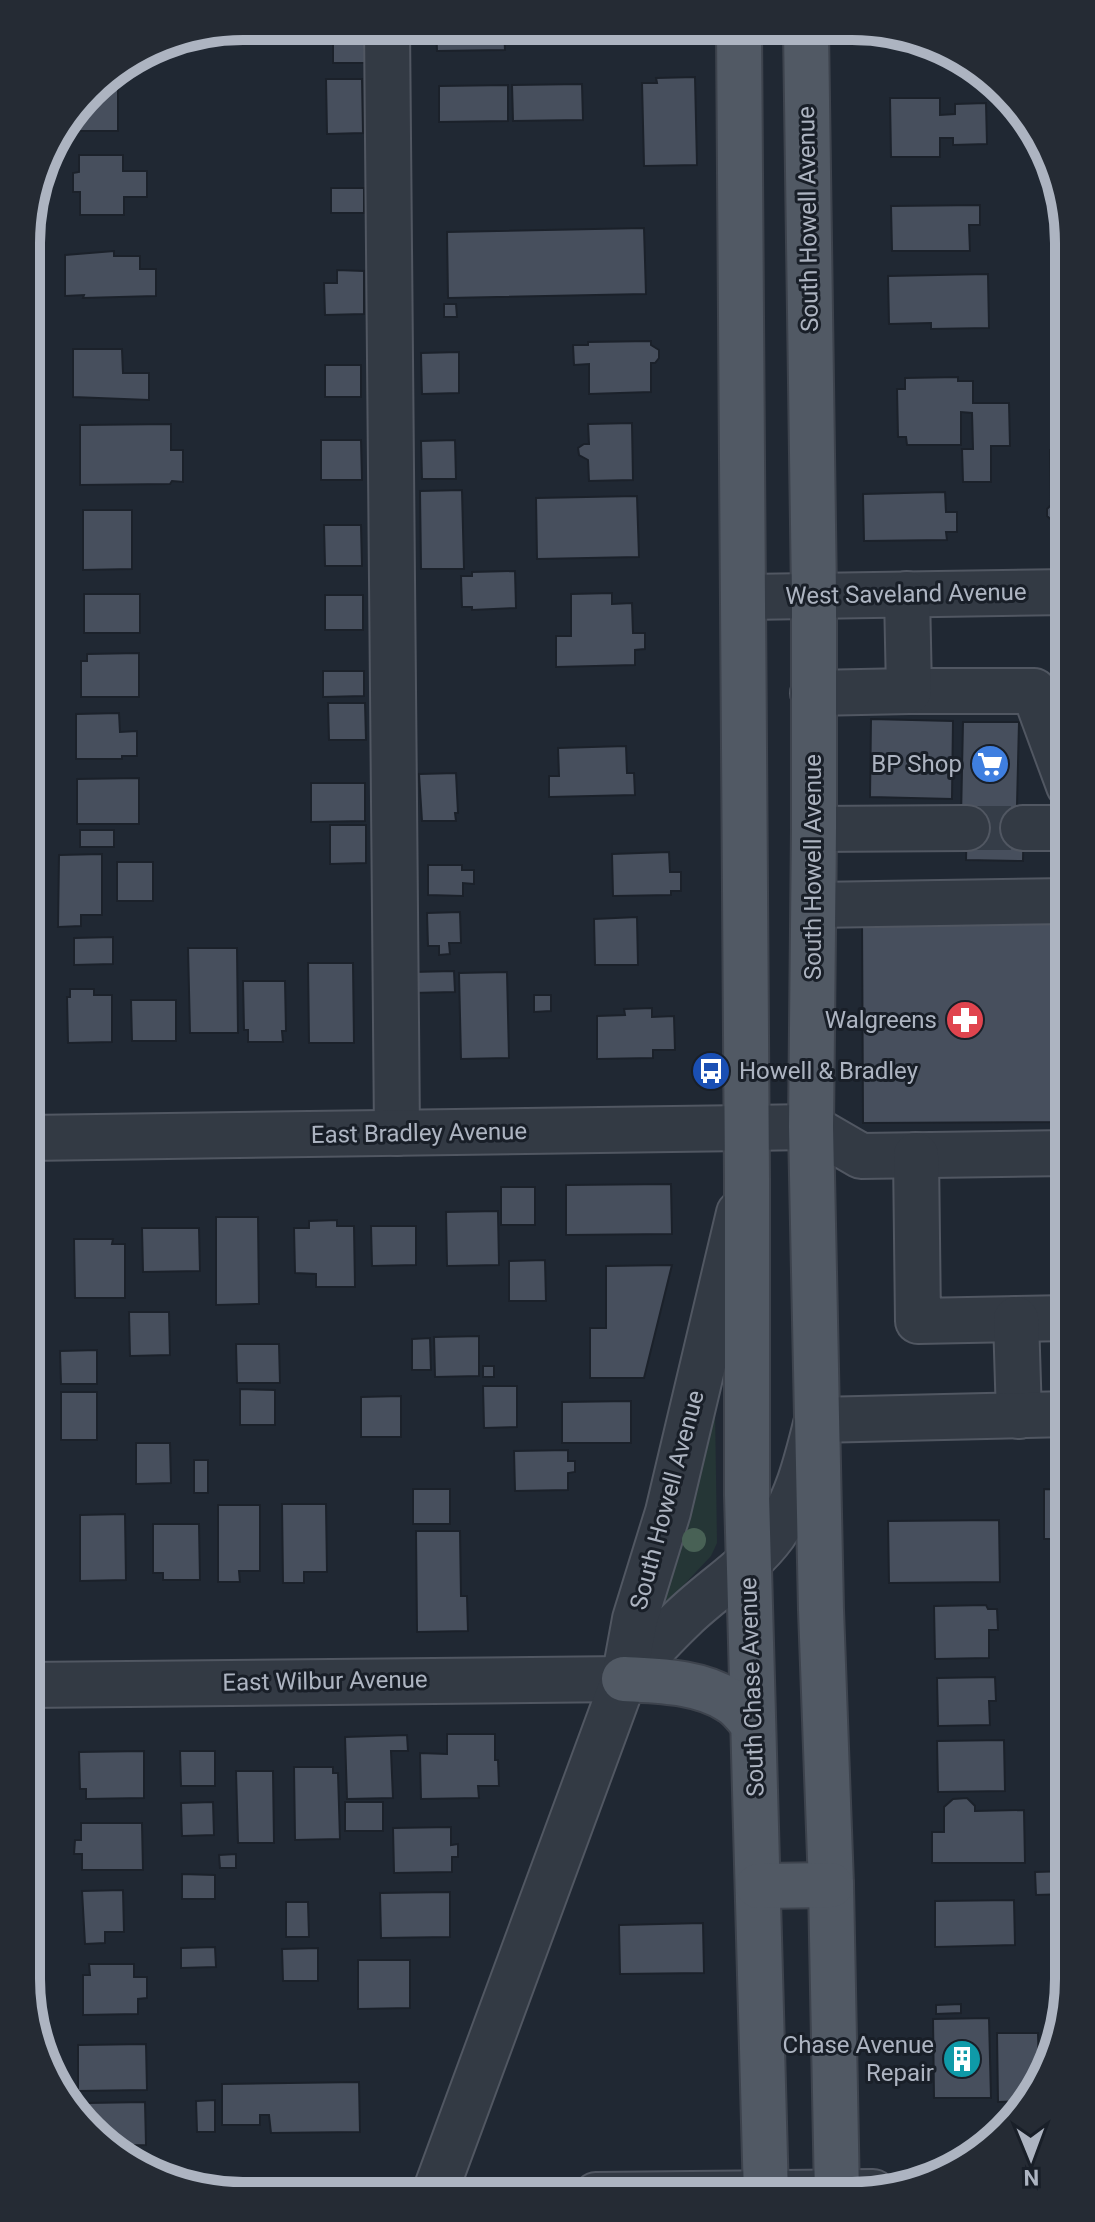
<svg xmlns="http://www.w3.org/2000/svg" width="1095" height="2222" font-family="Roboto,sans-serif">
<rect width="100%" height="100%" fill="#202833"/>
<!-- green -->
<path fill="#253636" d="M715,1407L717,1543L711,1556L678,1591L653,1622Z"/>
<!-- building -->
<g fill="#474f5d" stroke="#1b212a" stroke-width="2">
<rect x="330" y="27" width="38" height="10"/>
<path d="M436,27L504,28L505,50L437,51Z"/>
<rect x="333" y="40" width="34" height="23"/>
<path d="M695,77L697,165L644,166L642,83H657L656,78Z"/>
<path d="M326,79H362L363,133L327,134Z"/>
<path d="M582,84L583,120L513,121L512,85Z"/>
<path d="M508,85V121L439,122V86Z"/>
<path d="M95,86H118V131H73V115Z"/>
<path d="M890,98H940V115L955,114V104L986,103L987,144L953,145V138H940V157H891Z"/>
<path d="M79,155H123V171H147V197H124V215H80V192H73V173L79,172Z"/>
<rect x="331" y="188" width="33" height="25"/>
<path d="M980,205V225H969L970,251H892L891,206Z"/>
<path d="M644,228L646,294L448,298L447,232Z"/>
<path d="M114,251V256H140V269H156V296L83,298L84,295L65,296V255Z"/>
<path d="M337,270L364,271V314L325,315L324,283H337Z"/>
<path d="M988,274L989,328L931,329V323L889,324L888,276Z"/>
<path d="M444,304H456L457,317H444Z"/>
<path d="M651,341V345L659,350V358L655,363H651V392L589,394V364L574,365L573,345H588V342Z"/>
<path d="M73,349H122L123,373H149V400L73,397Z"/>
<path d="M459,352V393L422,394L421,353Z"/>
<rect x="1057" y="353" width="12" height="41"/>
<rect x="325" y="365" width="36" height="32"/>
<path d="M958,377V381H973V403H1009L1010,446H991V482H963L962,449H973L972,413L961,412V445H907L906,437H898L897,389H905V378Z"/>
<path d="M632,423L633,480L589,481L588,460L579,455L578,448L584,444H589L588,424Z"/>
<path d="M171,424V450H183V482L172,481L170,484L80,485V425Z"/>
<path d="M1066,434H1069V521L1063,524H1056L1047,516V509L1051,505L1050,450H1066Z"/>
<path d="M321,440H361L362,480H321Z"/>
<path d="M455,440L456,479H422L421,441Z"/>
<path d="M462,490L464,569H421L420,491Z"/>
<path d="M945,492L946,512H957V532H946L947,540L864,541L863,494Z"/>
<path d="M637,496L639,557L537,559L536,498Z"/>
<path d="M83,510H132V569L83,570Z"/>
<path d="M324,525H361L362,566H325Z"/>
<path d="M515,571L516,608L472,610V607H462L461,576H472V572Z"/>
<path d="M612,593V604L632,603L633,633H645V649L635,650V665L556,667V636H571V594Z"/>
<rect x="84" y="594" width="56" height="39"/>
<rect x="325" y="595" width="38" height="35"/>
<path d="M139,653V697H81V661H87V654Z"/>
<path d="M323,671H364V696L323,697Z"/>
<path d="M328,703H365L366,740H329Z"/>
<path d="M119,713L120,732L137,731V756H122V759H76V714Z"/>
<path d="M871,719L953,721L952,799L870,797Z"/>
<path d="M963,722H1019L1017,806H1024L1023,861L966,860L967,817H961Z"/>
<path d="M626,746L627,773H634L635,795L549,797V776H559L558,748Z"/>
<path d="M456,773L458,813H455L456,821H422L419,774Z"/>
<path d="M139,778V824H77V779Z"/>
<path d="M311,783H365V821L311,822Z"/>
<path d="M330,825H366V863L330,864Z"/>
<rect x="80" y="830" width="34" height="17"/>
<path d="M669,852L670,872H681V891H671V895L613,896L612,854Z"/>
<path d="M102,854V915H81V926L58,927L59,855Z"/>
<rect x="117" y="862" width="36" height="39"/>
<path d="M428,865H462V870H474V884L463,883V896L428,895Z"/>
<path d="M460,912L461,943H449L450,954L439,955V946H428L427,913Z"/>
<path d="M637,917L638,965H595L594,919Z"/>
<path d="M1069,918V1122L863,1123L862,919Z"/>
<path d="M113,937V964L74,965V938Z"/>
<path d="M188,948H237L238,1033H190Z"/>
<path d="M308,963H353L354,1043H309Z"/>
<path d="M454,971L455,992L412,993V972Z"/>
<path d="M507,972L509,1058L461,1059L459,973Z"/>
<path d="M243,981H285L286,1031H282L283,1042H248V1030H244Z"/>
<path d="M70,989H94V995H112V1042L68,1043L67,997H70Z"/>
<path d="M534,995H551V1011L534,1012Z"/>
<path d="M131,1000H176V1041H132Z"/>
<path d="M652,1008V1017L674,1016L675,1050H653V1058L597,1059V1016L625,1015L624,1009Z"/>
<path d="M671,1184L672,1234L566,1235V1185Z"/>
<rect x="501" y="1187" width="34" height="38"/>
<path d="M498,1211L499,1265L447,1266L446,1212Z"/>
<path d="M216,1217H258L259,1304L216,1305Z"/>
<path d="M337,1220V1226H354L355,1287H316V1274L295,1273L294,1228H309V1221Z"/>
<path d="M371,1226H416V1265L372,1266Z"/>
<path d="M142,1228H199L200,1271L143,1272Z"/>
<path d="M74,1239H113L112,1244H125V1298H75Z"/>
<path d="M545,1260L546,1301H509V1261Z"/>
<path d="M672,1265L644,1378H590V1328H606V1266Z"/>
<path d="M129,1312H169L170,1355L130,1356Z"/>
<path d="M479,1336V1376L435,1377L434,1337Z"/>
<path d="M430,1338L431,1370H412V1339Z"/>
<path d="M236,1344H279L280,1383H237Z"/>
<path d="M97,1350V1384H61L60,1351Z"/>
<rect x="483" y="1366" width="11" height="11"/>
<path d="M483,1386H517V1427L484,1428Z"/>
<path d="M240,1389L275,1390V1425H240Z"/>
<rect x="61" y="1392" width="36" height="48"/>
<path d="M401,1396V1437H361V1397Z"/>
<path d="M631,1401V1443H562V1402Z"/>
<path d="M136,1443H170L171,1483L136,1484Z"/>
<path d="M568,1450V1461H575V1472L568,1473V1490L515,1491L514,1451Z"/>
<rect x="194" y="1460" width="14" height="33"/>
<rect x="413" y="1489" width="37" height="35"/>
<path d="M1044,1489L1069,1490V1539H1044Z"/>
<path d="M282,1504H326L327,1572H304V1583H283Z"/>
<path d="M218,1505H260V1571H239L240,1582H218Z"/>
<path d="M125,1514L126,1580L80,1581V1515Z"/>
<path d="M999,1520L1000,1582L889,1583L888,1521Z"/>
<path d="M153,1524H199L200,1580H163V1573H153Z"/>
<path d="M416,1531H460L461,1596H467L468,1631L417,1632Z"/>
<path d="M986,1605L988,1609H997L998,1630H989V1658L935,1659L934,1606Z"/>
<path d="M995,1677L996,1701H989L990,1725L938,1726L937,1678Z"/>
<path d="M447,1734H495V1760H498L499,1786H478L479,1798L421,1799L420,1753L447,1754Z"/>
<path d="M407,1735L408,1751H391L393,1798L347,1799L345,1737Z"/>
<path d="M1004,1740L1005,1791L938,1792L937,1741Z"/>
<path d="M144,1751V1798L86,1799V1789H80L79,1752Z"/>
<path d="M180,1751H215V1786H181Z"/>
<path d="M294,1767H333V1773H338L340,1839L295,1840Z"/>
<path d="M236,1771H273L274,1843H238Z"/>
<path d="M967,1798L975,1806V1811L1024,1810L1025,1863H932V1832H944V1807L953,1799Z"/>
<path d="M213,1802L214,1835L182,1836L181,1803Z"/>
<rect x="345" y="1802" width="38" height="29"/>
<path d="M81,1823H142L143,1870H82V1854H74L75,1840H81Z"/>
<path d="M451,1827V1845L458,1844V1857H452V1872L394,1873L393,1828Z"/>
<path d="M236,1854V1868H220L219,1855Z"/>
<path d="M1067,1871L1068,1894L1036,1895L1035,1872Z"/>
<path d="M182,1874L215,1875V1899H182Z"/>
<path d="M123,1890L124,1932H105V1943L85,1944L82,1891Z"/>
<path d="M450,1892V1937L381,1938L380,1893Z"/>
<path d="M1014,1900L1015,1945L935,1947V1901Z"/>
<path d="M286,1902H308L309,1937H286Z"/>
<path d="M703,1923L704,1973L620,1974L619,1925Z"/>
<path d="M215,1947L216,1967L181,1968V1948Z"/>
<path d="M318,1948V1981H283L282,1949Z"/>
<path d="M358,1960H410V2008L358,2009Z"/>
<path d="M89,1964H134V1977H147V1998L138,1999V2014L83,2015V1975H90Z"/>
<path d="M961,2004V2013L936,2014V2005Z"/>
<path d="M989,2018L991,2098H934L933,2019Z"/>
<path d="M997,2033H1038L1039,2072L1025,2109H1022V2101L998,2102Z"/>
<path d="M146,2044L147,2090L78,2091V2045Z"/>
<path d="M359,2082L360,2132L271,2133L269,2115H260V2125H222V2084Z"/>
<path d="M215,2100V2132H197L196,2101Z"/>
<path d="M145,2102L146,2145L108,2146L100,2142L88,2124L87,2103Z"/>
</g>
<g fill="none" stroke-linecap="round" stroke-linejoin="round">
<!-- minor-tunnel -->
<path stroke="#353d48" stroke-width="44" stroke-dasharray="44 22" stroke-linecap="butt" d="M967,828H1023"/>
<defs>
<g id="minor">
<path d="M387,27L397,1133"/>
<path d="M744,597L1069,592"/>
<path d="M909,691H1034L1069,786"/>
<path d="M813,693L909,691L907,594"/>
<path d="M1023,828H1066L1069,825"/>
<path d="M814,829L967,828"/>
<path d="M814,905L1069,901"/>
<path d="M27,1138L811,1127L861,1156L1069,1153"/>
<path d="M916,1155L918,1321L1069,1318"/>
<path d="M1016,1319L1019,1416"/>
<path d="M624,1679C644,1658 663,1637 684,1617C713,1589 750,1567 774,1534C798,1499 807,1460 817,1420L1069,1414"/>
<path d="M26,1685L624,1679"/>
<path d="M434,2195L624,1679L635,1619L668,1512L739,1213"/>
<path d="M596,2195L873,2192"/>
</g>
<g id="major">
<path d="M739,29L747,1179V1495L766,2196"/>
<path d="M806,30L814,595V829L811,1127L821,1610L831,1885L837,2196"/>
<path d="M624,1679C659,1681 699,1681 730,1701C739,1706 746,1716 753,1724"/>
<path d="M758,1886L831,1885"/>
</g>
</defs>
<!-- minor casing -->
<use href="#minor" stroke="#515762" stroke-width="48"/>
<!-- major casing -->
<use href="#major" stroke="#3d434d" stroke-width="48"/>
<!-- minor -->
<use href="#minor" stroke="#333a44" stroke-width="44"/>
<!-- major -->
<use href="#major" stroke="#515964" stroke-width="44"/>
</g>
<!-- trees -->
<circle fill="#486155" cx="694" cy="1540" r="12"/>
<!-- icons -->
<defs>
<symbol id="supermarket-disc" viewBox="-11 -11 22 22"><circle r="9.5" fill="#3f7fe0" stroke="#191f28"/><path d="M-6-5.5h2.5l.6 2H6L4.5 2H-2.5L-4.4-4H-6ZM-1.5 3.2a1.3 1.3 0 1 0 .1 0ZM3 3.2a1.3 1.3 0 1 0 .1 0Z" fill="#fff"/></symbol>
<symbol id="pharmacy-disc" viewBox="-11 -11 22 22"><circle r="9.5" fill="#e0444e" stroke="#191f28"/><path d="M-2-6h4v4h4v4h-4v4h-4v-4h-4v-4h4Z" fill="#fff"/></symbol>
<symbol id="bus-disc" viewBox="-11 -11 22 22"><circle r="9.5" fill="#1a4fb4" stroke="#191f28"/><path d="M-5-6H5V4H4V6H2V4H-2V6H-4V4H-5ZM-3.5-4V0h7V-4ZM-3.5 1.2v1.5H-2V1.2ZM2 1.2v1.5H3.5V1.2Z" fill="#fff"/></symbol>
<symbol id="building-disc" viewBox="-11 -11 22 22"><circle r="9.5" fill="#0f9aa8" stroke="#191f28"/><path d="M-4-6H4V6H1V3H-1V6H-4ZM-2.5-4.3h1.7v1.8h-1.7ZM.8-4.3h1.7v1.8H.8ZM-2.5-1h1.7V.8h-1.7ZM.8-1h1.7V.8H.8Z" fill="#fff"/></symbol>
</defs>
<g fill-rule="evenodd">
<use href="#supermarket-disc" x="968" y="742" width="44" height="44"/>
<use href="#pharmacy-disc" x="943" y="998" width="44" height="44"/>
<use href="#bus-disc" x="689" y="1049" width="44" height="44"/>
<use href="#building-disc" x="940" y="2037" width="44" height="44"/>
</g>
<g text-anchor="middle" dominant-baseline="central" stroke-width="6" stroke-linejoin="round" paint-order="stroke">
<!-- street labels -->
<g font-size="24" fill="#adb4c1" stroke="#191f28">
<text transform="translate(808 219) rotate(-91)">South Howell Avenue</text>
<text transform="translate(906 594) rotate(-1)">West Saveland Avenue</text>
<text transform="translate(813 867) rotate(-90)">South Howell Avenue</text>
<text transform="translate(419 1133) rotate(-1)">East Bradley Avenue</text>
<text transform="translate(667 1500) rotate(-75)">South Howell Avenue</text>
<text transform="translate(325 1681) rotate(-1)">East Wilbur Avenue</text>
<text transform="translate(752 1687) rotate(-92)">South Chase Avenue</text>
</g>
<!-- poi labels -->
<g font-size="24" fill="#adb4c1" stroke="#191f28" text-anchor="end">
<text x="962" y="764">BP Shop</text>
<text x="937" y="1020">Walgreens</text>
<text x="739" y="1071" text-anchor="start">Howell &amp; Bradley</text>
<text x="934" y="2045">Chase Avenue<tspan x="934" dy="28">Repair</tspan></text>
</g>
</g>
<!-- crop -->
<path d="M0 0H1095V2222H0ZM243 40H852A203 203 0 0 1 1055 243V1979A203 203 0 0 1 852 2182H243A203 203 0 0 1 40 1979V243A203 203 0 0 1 243 40Z" fill="#252b34" fill-rule="evenodd"/>
<path fill="none" stroke="#adb4c1" stroke-width="10" d="M243 40H852A203 203 0 0 1 1055 243V1979A203 203 0 0 1 852 2182H243A203 203 0 0 1 40 1979V243A203 203 0 0 1 243 40Z"/>
<!-- north arrow -->
<g transform="translate(1031 2158) rotate(179)" stroke="#191f28" stroke-width="6" paint-order="stroke">
<path d="M0-6L14 30L0 20L-14 30Z" fill="#adb4c1"/>
<text y="-12" font-size="22" font-weight="bold" text-anchor="middle" fill="#adb4c1">N</text>
</g>
</svg>
